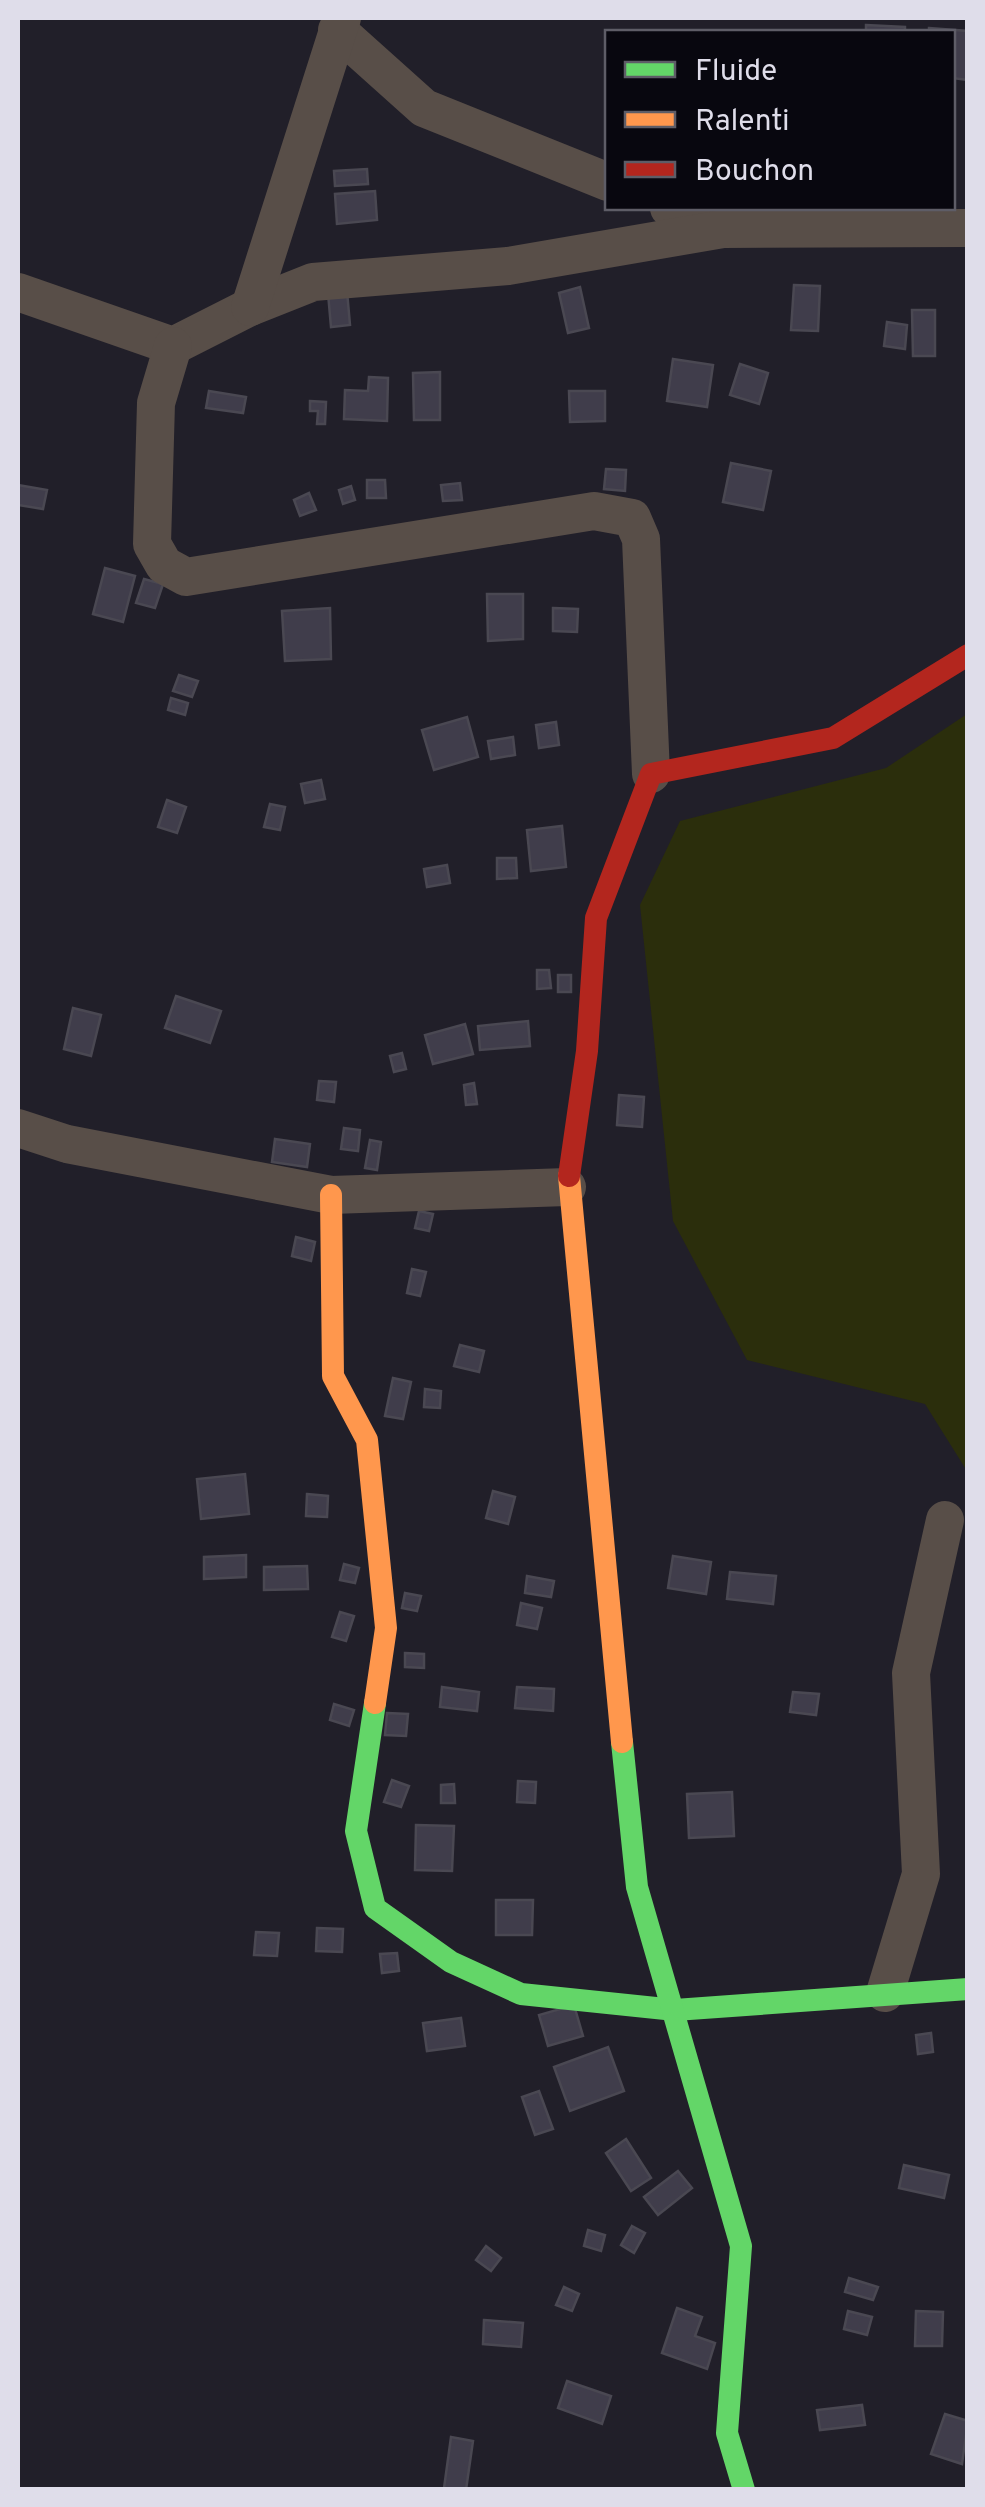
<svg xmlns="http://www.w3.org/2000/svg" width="985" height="2507" font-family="Overpass,sans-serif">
<rect width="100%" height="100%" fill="#211f29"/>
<!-- green -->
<path fill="#2b2e0c" d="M967,714V1471L925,1404L747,1360L673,1221L640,905L680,821L886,768Z"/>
<!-- building -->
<g fill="#403d4b" stroke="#4a4852" stroke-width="2.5">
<path d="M866,25L905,27V32H866Z"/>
<path d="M929,28L968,31V80L952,78V32H929Z"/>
<path d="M367,169L368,184L335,186L334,171Z"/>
<path d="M375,191L377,220L337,224L335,194Z"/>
<path d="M794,285L820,286L818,331L791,330Z"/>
<path d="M580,287L589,328L568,333L559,293Z"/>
<path d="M347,291L350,325L331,327L328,293Z"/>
<path d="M912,310H935V356H913Z"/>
<path d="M887,322L907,325L905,349L884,346Z"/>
<path d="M673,359L713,365L707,407L667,401Z"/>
<path d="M740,364L768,373L759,404L730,395Z"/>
<path d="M440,372V420H414L413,373Z"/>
<path d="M369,377L388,378L387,421L344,419L345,390L368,391Z"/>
<path d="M209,391L246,397L243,413L206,408Z"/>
<path d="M569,391H605V421L570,422Z"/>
<path d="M310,401L326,402L325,424H317L318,411H310Z"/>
<path d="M731,463L771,471L763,510L723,502Z"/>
<path d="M606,469L626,470L625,491L604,489Z"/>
<path d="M367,480H385L386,498H367Z"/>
<path d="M460,483L462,500L443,501L441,485Z"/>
<path d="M18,485L47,490L43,509L18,505Z"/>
<path d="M351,486L355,500L343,504L339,490Z"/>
<path d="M309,493L316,510L300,516L294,500Z"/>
<path d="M105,568L135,576L123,622L93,614Z"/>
<path d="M144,579L163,584L155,608L136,603Z"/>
<path d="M487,594H523V639L488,641Z"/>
<path d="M330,608L331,659L285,661L282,611Z"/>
<path d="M553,608L578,609L577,632L553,631Z"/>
<path d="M179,675L198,681L192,697L173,691Z"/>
<path d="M171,698L188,703L185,715L168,710Z"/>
<path d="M467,717L478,757L434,770L422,730Z"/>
<path d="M556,722L559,745L539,748L536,725Z"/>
<path d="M513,737L515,755L491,759L488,741Z"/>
<path d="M321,780L325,799L305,803L301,784Z"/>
<path d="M167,800L186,807L177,833L158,827Z"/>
<path d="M270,804L285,807L280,830L264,827Z"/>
<path d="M562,826L566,867L531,871L527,830Z"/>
<path d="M497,858H516L517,878L497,879Z"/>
<path d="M447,865L450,883L427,887L424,869Z"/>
<path d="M537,970H549L551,988L537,989Z"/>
<rect x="558" y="975" width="13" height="17"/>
<path d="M176,996L221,1011L210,1043L165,1028Z"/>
<path d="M73,1008L101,1015L91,1056L64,1049Z"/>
<path d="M528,1021L530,1046L480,1050L478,1026Z"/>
<path d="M465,1024L473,1054L433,1064L425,1035Z"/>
<path d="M402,1053L406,1069L394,1072L390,1056Z"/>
<path d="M319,1081L336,1082L334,1102L317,1100Z"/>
<path d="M474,1083L477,1104L466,1105L464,1085Z"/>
<path d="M619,1095L644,1097L642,1127L617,1125Z"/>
<path d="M344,1128L360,1130L358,1151L341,1149Z"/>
<path d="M275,1139L310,1144L307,1167L272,1162Z"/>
<path d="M370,1140L381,1142L377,1170L365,1168Z"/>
<path d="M419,1211L433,1214L429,1231L415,1228Z"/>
<path d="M296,1237L315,1242L311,1261L292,1256Z"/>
<path d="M412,1269L426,1272L420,1296L407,1293Z"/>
<path d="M460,1345L484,1351L479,1372L454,1366Z"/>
<path d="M393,1378L411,1382L403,1419L385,1416Z"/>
<path d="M425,1389L441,1391L440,1408L424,1407Z"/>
<path d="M245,1474L249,1514L201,1519L197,1479Z"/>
<path d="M493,1491L515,1497L508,1524L486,1518Z"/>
<path d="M307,1494L328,1496L327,1517L306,1516Z"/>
<path d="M246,1555V1577L204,1579V1557Z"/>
<path d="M673,1556L711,1562L706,1594L668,1588Z"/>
<path d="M344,1564L359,1568L355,1583L340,1580Z"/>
<path d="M307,1566L308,1589L264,1590V1567Z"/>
<path d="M730,1572L776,1576L773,1604L727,1599Z"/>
<path d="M527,1576L554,1581L551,1597L525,1593Z"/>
<path d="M405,1593L421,1596L417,1611L402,1608Z"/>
<path d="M521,1603L542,1608L537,1629L517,1625Z"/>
<path d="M340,1612L354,1616L346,1641L332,1637Z"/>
<path d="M405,1653L424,1654V1668L405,1667Z"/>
<path d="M442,1687L479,1692L477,1711L440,1707Z"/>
<path d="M517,1687L554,1689L553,1711L515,1708Z"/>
<path d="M793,1692L819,1694L816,1715L790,1712Z"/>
<path d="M334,1704L354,1710L349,1726L330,1720Z"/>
<path d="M387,1713L408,1714L406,1736L385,1735Z"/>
<path d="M392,1780L409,1786L401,1807L384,1802Z"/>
<path d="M518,1781L536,1782L535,1803L517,1802Z"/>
<path d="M454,1784L455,1803H441V1785Z"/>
<path d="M732,1792L734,1836L689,1838L687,1794Z"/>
<path d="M416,1825L454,1826L452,1871L415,1870Z"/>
<path d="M496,1900H533L532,1935H496Z"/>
<path d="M317,1928L343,1929L342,1952L316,1951Z"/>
<path d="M256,1932L279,1933L277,1956L254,1955Z"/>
<path d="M397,1953L399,1971L382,1973L380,1954Z"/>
<path d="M574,2005L583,2036L548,2046L539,2015Z"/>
<path d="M461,2018L465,2046L427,2051L423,2023Z"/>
<path d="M931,2033L933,2052L918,2054L916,2035Z"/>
<path d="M608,2047L624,2091L570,2111L554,2067Z"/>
<path d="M539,2091L553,2129L535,2135L522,2097Z"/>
<path d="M626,2139L651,2178L631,2191L606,2153Z"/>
<path d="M904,2165L949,2175L944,2198L899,2188Z"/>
<path d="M678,2171L692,2188L658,2215L644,2197Z"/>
<path d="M632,2226L645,2233L634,2253L621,2245Z"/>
<path d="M588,2230L605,2235L601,2251L584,2246Z"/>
<path d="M486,2246L501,2258L491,2271L476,2260Z"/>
<path d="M849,2278L878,2287L873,2300L845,2292Z"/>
<path d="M564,2287L579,2294L572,2311L556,2305Z"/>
<path d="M677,2308L702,2317L695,2336L715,2343L707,2369L662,2353Z"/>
<path d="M848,2311L872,2317L867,2335L844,2329Z"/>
<path d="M916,2311L943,2312L942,2346H915Z"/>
<path d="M484,2320L523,2323L521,2347L483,2344Z"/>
<path d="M567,2381L611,2396L602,2424L558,2408Z"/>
<path d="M862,2405L865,2425L820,2430L817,2410Z"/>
<path d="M945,2414L968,2421L962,2464L931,2454Z"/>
<path d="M451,2437L473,2441L466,2490L444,2488Z"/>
</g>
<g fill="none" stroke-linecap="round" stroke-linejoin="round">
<!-- street -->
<g stroke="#584e48" stroke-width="38">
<path d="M337,30L424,108L608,182"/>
<path d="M669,208L723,229"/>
<path d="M18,292L173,346L250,307L313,282L508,266L723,229L968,228"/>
<path d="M250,307L342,18"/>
<path d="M173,346L156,403L152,544L164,565L186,577L594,511L632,518L641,539L651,774"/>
<path d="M18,1128L67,1144L331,1195L567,1187"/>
<path d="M885,1993L921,1874L911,1673L945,1520"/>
</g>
<!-- fast -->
<g stroke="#63d668" stroke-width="22">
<path d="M375,1703L356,1831L375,1908L451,1962L521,1994L675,2010L968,1989"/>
<path d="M622,1742L637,1887L741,2246L727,2433L744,2490"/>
</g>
<!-- slow -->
<g stroke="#ff974d" stroke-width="22">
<path d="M569,1176L622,1742"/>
<path d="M331,1195L333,1376L367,1440L386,1628L375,1703"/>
</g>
<!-- jam -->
<path stroke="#b3261e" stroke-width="22" d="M569,1176L587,1051L596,918L651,774L833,738L968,655"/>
</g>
<!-- border -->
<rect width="985" height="2507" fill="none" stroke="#dfddea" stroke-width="40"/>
<!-- legend -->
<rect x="605" y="30" width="350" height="180" fill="#08070f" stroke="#5e5d67" stroke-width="2.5"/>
<rect x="625" y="62" width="50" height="15" fill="#63d668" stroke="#5e5d67" stroke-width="2.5"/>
<text x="695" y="80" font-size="30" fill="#dfddea">Fluide</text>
<rect x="625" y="112" width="50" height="15" fill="#ff974d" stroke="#5e5d67" stroke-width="2.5"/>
<text x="695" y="130" font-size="30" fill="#dfddea">Ralenti</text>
<rect x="625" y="162" width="50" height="15" fill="#b3261e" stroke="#5e5d67" stroke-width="2.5"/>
<text x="695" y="180" font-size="30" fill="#dfddea">Bouchon</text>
</svg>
